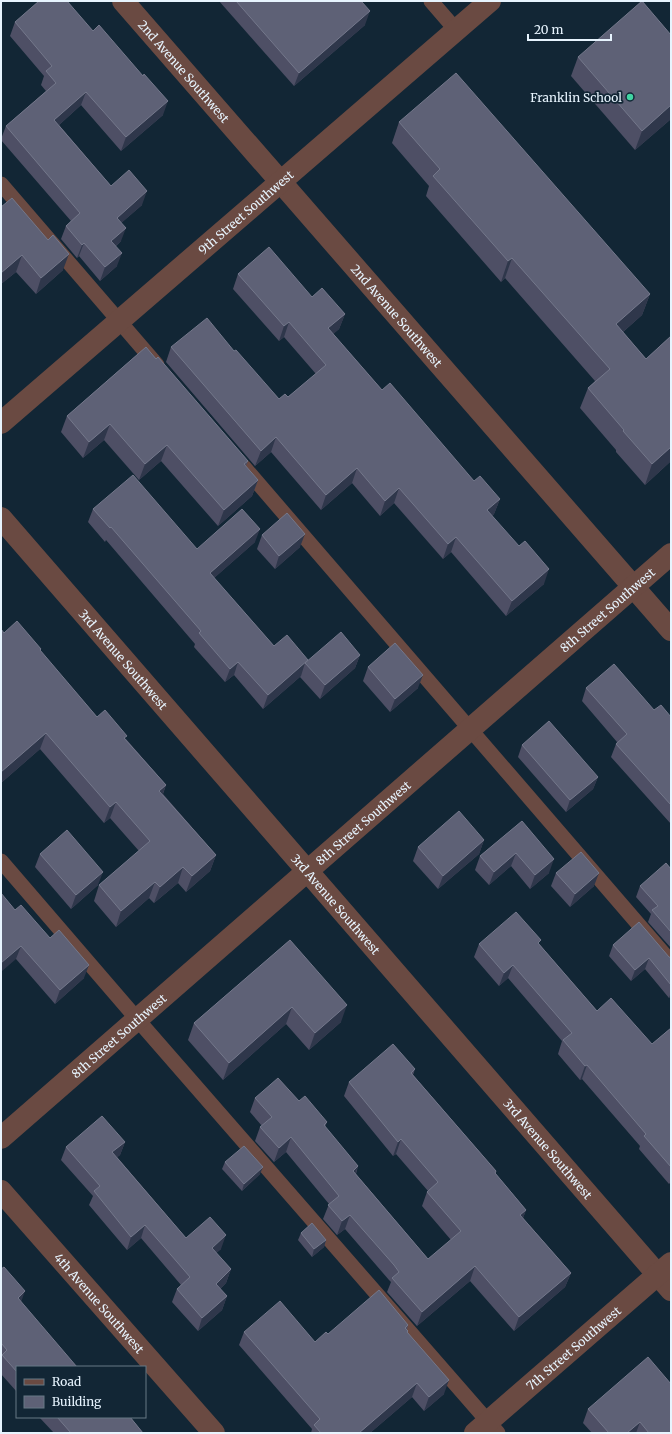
<svg xmlns="http://www.w3.org/2000/svg" width="672" height="1434" font-family="Merriweather,serif">
<rect width="100%" height="100%" fill="#122635"/>
<g fill="none" stroke-linecap="round" stroke-linejoin="round">
<!-- lane -->
<g stroke="#6a4a42" stroke-width="15">
<path d="M431,1L456,30"/>
<path d="M1,184L157,365"/>
<path d="M244,467L671,962"/>
<path d="M1,861L137,1019L498,1433"/>
</g>
<!-- street -->
<g stroke="#6a4a42" stroke-width="22">
<path id="s1" d="M123,1L671,630"/>
<path id="s2" d="M1,423L490,1"/>
<path id="s3" d="M1,518L671,1290"/>
<path id="s4" d="M1,1138L671,554"/>
<path id="s5" d="M1,1191L214,1433"/>
<path id="s6" d="M475,1433L671,1263"/>
</g>
</g>
<!-- wall -->
<g fill="#4e4f65">
<path d="M219,1H361L365,25L294,86Z"/>
<path d="M15,22L163,115L121,151L81,105L59,125L111,186L142,205L121,223V241L116,246L117,266L100,281L79,256L77,258L61,239L66,226L71,221L1,140V139L6,126L46,91L41,85L44,76L10,36Z"/>
<path d="M578,57L671,119L635,150L571,76Z"/>
<path d="M399,122L650,294L642,315L623,332L646,359L671,336V461L645,485L616,452V450L580,408L588,388L595,381L505,278L501,282L426,196L429,186L392,143Z"/>
<path d="M1,207L63,270L36,294L16,272L1,284Z"/>
<path d="M238,274L312,297L345,314L339,329L333,334L382,390L474,481L500,499L494,514L492,516L544,584L506,616L451,552L443,559L394,503L380,516L352,483L321,510L271,452L255,466L166,362L171,347L234,351L279,399L288,397L316,374L284,337L279,341L233,289Z"/>
<path d="M146,347L248,461L246,466L258,480L252,496L218,526L161,461L139,480L104,440L83,458L61,432L67,416Z"/>
<path d="M93,509L197,549L255,542L214,578L274,646L308,660V661L360,655L355,668L320,699L300,677L301,676L263,709L234,675L225,682L194,647L195,644L106,540L105,542L88,522Z"/>
<path d="M262,535L300,547L275,569L257,549Z"/>
<path d="M1,629L4,633L41,649L40,651L97,717L126,739L166,785L163,794L216,855L210,871L186,892L178,883L154,903L149,898L116,927L94,901L99,885L139,851L110,818L104,823L40,749L1,783Z"/>
<path d="M368,667L418,688L390,712L363,681Z"/>
<path d="M586,688L654,710L671,717V824L611,757L616,744L617,742L582,701Z"/>
<path d="M522,745L598,777L593,789L566,812L518,757Z"/>
<path d="M522,821L549,873L530,889L511,866L489,885L475,870L480,856Z"/>
<path d="M484,840L479,854L438,889L413,861L418,847Z"/>
<path d="M40,854L98,885L71,909L35,867Z"/>
<path d="M671,869V948L648,922L651,914L636,897L640,886Z"/>
<path d="M556,873L594,886L570,907L551,886Z"/>
<path d="M15,910L84,978L55,1004L16,959Z"/>
<path d="M290,940L341,1022L309,1050L286,1024L223,1080L188,1040L194,1023Z"/>
<path d="M479,944H539L597,1011L652,1044L671,1028V1182L669,1184L639,1149L640,1146L582,1079L580,1080L558,1054L562,1041L508,978L499,986L474,957Z"/>
<path d="M613,945L669,957L671,958V996L669,998L645,969L631,981L609,956Z"/>
<path d="M415,1069L413,1075L496,1171V1174L526,1210L523,1218L571,1273L565,1287L514,1331L470,1281L417,1326L387,1292L391,1282L389,1280L345,1229L337,1235L323,1219L329,1204L286,1152L274,1162L255,1141L260,1127L262,1126L250,1112L255,1098L299,1101L327,1122L325,1127L358,1166L356,1174L428,1259L451,1240L422,1206L427,1192L428,1191L396,1154L393,1156L344,1096L349,1082Z"/>
<path d="M125,1142L120,1155L117,1157L186,1238L221,1249L216,1253L231,1269L226,1283L220,1289L227,1296L222,1310L198,1331L172,1302L177,1289L181,1285L141,1238L127,1250L89,1205L93,1196L61,1160L66,1147Z"/>
<path d="M225,1162L260,1174L242,1191L222,1169Z"/>
<path d="M301,1233L326,1240L324,1247L312,1257L298,1240Z"/>
<path d="M1,1269L21,1302L17,1367V1392L1,1374Z"/>
<path d="M408,1325L407,1330L408,1331V1333L444,1394L424,1411L412,1397L370,1433H311L312,1429L239,1345L244,1332L315,1342L328,1334Z"/>
<path d="M671,1384V1433H592L583,1423L588,1409Z"/>
<path d="M39,1417H130L143,1433H54Z"/>
</g>
<!-- shaded-wall -->
<g fill="#2f374b">
<path d="M370,11L365,25L294,86L299,73Z"/>
<path d="M86,92L81,105L49,134L54,120Z"/>
<path d="M168,101L163,115L121,151L126,137Z"/>
<path d="M671,105V119L635,150L642,131Z"/>
<path d="M147,191L142,205L112,231L117,218Z"/>
<path d="M126,228L121,241L106,254L111,241Z"/>
<path d="M84,243L79,256L77,258L82,245Z"/>
<path d="M122,253L117,266L100,281L105,267Z"/>
<path d="M69,254L63,270L36,294L41,278Z"/>
<path d="M22,255L16,272L1,284V273Z"/>
<path d="M512,258L505,278L501,282L508,261Z"/>
<path d="M650,294L642,315L608,345L616,324Z"/>
<path d="M345,314L339,329L323,343L328,328Z"/>
<path d="M289,322L284,337L279,341L284,326Z"/>
<path d="M110,424L104,440L83,458L89,442Z"/>
<path d="M276,437L271,452L255,466L261,451Z"/>
<path d="M167,445L161,461L139,480L145,464Z"/>
<path d="M671,447V461L645,485L652,464Z"/>
<path d="M357,468L352,483L321,510L326,495Z"/>
<path d="M258,480L252,496L218,526L224,510Z"/>
<path d="M399,488L394,503L380,516L385,501Z"/>
<path d="M500,499L494,514L482,525L487,510Z"/>
<path d="M260,529L255,542L205,586L210,573Z"/>
<path d="M305,534L300,547L275,569L279,556Z"/>
<path d="M456,537L451,552L443,559L448,544Z"/>
<path d="M549,569L544,584L506,616L512,601Z"/>
<path d="M360,655L355,668L320,699L325,685Z"/>
<path d="M308,660L307,664L305,663L301,676L263,709L268,695Z"/>
<path d="M238,662L234,675L225,682L230,669Z"/>
<path d="M423,675L418,688L390,712L395,699Z"/>
<path d="M46,733L40,749L1,783V772Z"/>
<path d="M598,777L593,789L566,812L570,800Z"/>
<path d="M166,785L160,801L159,791Z"/>
<path d="M116,802L110,818L104,823L110,807Z"/>
<path d="M484,840L479,854L438,889L443,876Z"/>
<path d="M516,853L511,866L489,885L494,872Z"/>
<path d="M216,855L210,871L186,892L192,876Z"/>
<path d="M554,859L549,873L530,889L535,875Z"/>
<path d="M183,867L178,883L154,903L160,887Z"/>
<path d="M103,872L98,885L71,909L76,895Z"/>
<path d="M599,873L594,886L570,907L575,894Z"/>
<path d="M155,882L149,898L116,927L121,911Z"/>
<path d="M21,946L16,959L1,972V963Z"/>
<path d="M649,958L645,969L631,981L635,970Z"/>
<path d="M89,965L84,978L55,1004L60,990Z"/>
<path d="M513,965L508,978L499,986L504,973Z"/>
<path d="M671,992V996L669,998Z"/>
<path d="M347,1005L341,1022L309,1050L315,1033Z"/>
<path d="M292,1007L286,1024L223,1080L229,1063Z"/>
<path d="M587,1065L582,1079L580,1080L585,1066Z"/>
<path d="M291,1137L286,1152L274,1162L279,1148Z"/>
<path d="M401,1139L396,1154L393,1156L398,1142Z"/>
<path d="M125,1142L120,1155L108,1166L112,1152Z"/>
<path d="M358,1166L353,1180V1171Z"/>
<path d="M263,1167L260,1174L242,1191L244,1184Z"/>
<path d="M526,1210L521,1224L520,1215Z"/>
<path d="M350,1215L345,1229L337,1235L342,1221Z"/>
<path d="M145,1225L141,1238L127,1250L131,1237Z"/>
<path d="M226,1235L221,1249L207,1261L212,1248Z"/>
<path d="M326,1240L324,1247L312,1257L314,1249Z"/>
<path d="M475,1266L470,1281L417,1326L422,1312Z"/>
<path d="M231,1269L226,1283L211,1297L216,1284Z"/>
<path d="M571,1273L565,1287L514,1331L519,1317Z"/>
<path d="M25,1291L20,1305L18,1298Z"/>
<path d="M227,1296L222,1310L198,1331L202,1318Z"/>
<path d="M449,1380L444,1394L424,1411L429,1397Z"/>
<path d="M417,1383L412,1397L370,1433H359Z"/>
<path d="M640,1422L636,1433H627Z"/>
</g>
<!-- building -->
<g fill="#5e6176" stroke="#74788b">
<path d="M39,1H67L93,31L99,25L143,76L144,74L168,101L126,137L86,92L54,120L111,186L129,170L147,191L117,218L126,228L111,241L122,253L105,267L84,243L82,245L66,226L80,213L6,126L56,83L46,71L52,66L15,22Z"/>
<path d="M236,1H361L370,11L299,73Z"/>
<path d="M642,1L671,35V105L642,131L578,57Z"/>
<path d="M456,73L650,294L616,324L646,359L671,336V447L652,464L623,431L624,430L588,388L610,369L512,258L508,261L433,176L440,169L399,122Z"/>
<path d="M12,198L48,240L53,235L69,254L41,278L22,255L1,273V207Z"/>
<path d="M269,247L312,297L322,288L345,314L328,328L382,390L390,383L474,481L480,476L500,499L487,510L519,546L525,541L549,569L512,601L456,537L448,544L399,488L385,501L357,468L326,495L276,437L261,451L171,347L207,318L234,351L236,350L279,399L285,394L288,397L326,365L289,322L284,326L238,274Z"/>
<path d="M146,347L156,359L158,357L248,461L244,464L258,480L224,510L167,445L145,464L110,424L89,442L67,416Z"/>
<path d="M133,475L197,549L242,509L260,529L210,573L274,646L287,635L308,660L268,695L238,662L230,669L199,633L201,631L111,527L110,528L93,509Z"/>
<path d="M287,513L305,534L279,556L262,535Z"/>
<path d="M17,621L41,649L40,650L97,717L105,710L127,736L124,738L166,785L159,791L216,855L192,876L183,867L160,887L155,882L121,911L99,885L150,841L116,802L110,807L46,733L1,772V629L4,633Z"/>
<path d="M341,632L360,655L325,685L305,663Z"/>
<path d="M395,643L423,675L395,699L368,667Z"/>
<path d="M614,664L654,710L661,705L671,717V805L616,744L627,734L586,688Z"/>
<path d="M549,721L598,777L570,800L522,745Z"/>
<path d="M459,811L484,840L443,876L418,847Z"/>
<path d="M522,821L554,859L535,875L516,853L494,872L480,856Z"/>
<path d="M67,830L103,872L76,895L40,854Z"/>
<path d="M581,852L599,873L575,894L556,873Z"/>
<path d="M666,863L671,869V932L652,910L658,906L640,886Z"/>
<path d="M1,893L15,910L21,905L50,938L59,930L89,965L60,990L21,946L1,963Z"/>
<path d="M516,912L541,940L538,943L597,1011L611,998L652,1044L671,1028V1167L644,1136L646,1134L587,1065L585,1066L563,1040L572,1033L513,965L504,973L479,944Z"/>
<path d="M639,922L669,957L671,958V985L649,958L635,970L613,945Z"/>
<path d="M290,940L347,1005L315,1033L292,1007L229,1063L194,1023Z"/>
<path d="M393,1044L415,1069L411,1073L496,1171L495,1173L526,1210L520,1215L571,1273L519,1317L475,1266L422,1312L392,1278L399,1272L394,1265L350,1215L342,1221L328,1205L339,1196L291,1137L279,1148L260,1127L272,1117L255,1098L278,1078L299,1101L305,1096L327,1122L324,1125L358,1166L353,1171L428,1259L461,1231L427,1192L438,1182L401,1139L398,1142L349,1082Z"/>
<path d="M102,1116L125,1142L112,1152L186,1238L210,1217L226,1235L212,1248L231,1269L216,1284L227,1296L202,1318L177,1289L190,1277L145,1225L131,1237L94,1191L100,1186L66,1147Z"/>
<path d="M244,1146L263,1167L244,1184L225,1162Z"/>
<path d="M312,1223L326,1240L314,1249L301,1233Z"/>
<path d="M4,1267L25,1291L18,1298L77,1367H17V1372L2,1355L7,1350L1,1343V1269Z"/>
<path d="M379,1290L408,1325L405,1328L408,1331L407,1332L449,1380L429,1397L417,1383L359,1433H321L314,1425L320,1419L244,1332L280,1301L315,1342L326,1332L328,1334Z"/>
<path d="M648,1357L671,1384V1433H649L640,1422L627,1433H609L588,1409Z"/>
<path d="M57,1417H130L143,1433H71Z"/>
</g>
<!-- markers -->
<circle fill="#40d4a2" stroke="#122635" stroke-width="1.5" cx="630" cy="97" r="4"/>
<g text-anchor="middle" dominant-baseline="central" stroke-width="3.5" stroke-linejoin="round" paint-order="stroke">
<!-- street labels -->
<g font-size="12" fill="#e7f4fe" stroke="#122635">
<text stroke="none"><textPath href="#s1" startOffset="93">2nd Avenue Southwest</textPath></text>
<text stroke="none"><textPath href="#s2" startOffset="323">9th Street Southwest</textPath></text>
<text stroke="none"><textPath href="#s1" startOffset="417">2nd Avenue Southwest</textPath></text>
<text stroke="none"><textPath href="#s4" startOffset="804">8th Street Southwest</textPath></text>
<text stroke="none"><textPath href="#s3" startOffset="187">3rd Avenue Southwest</textPath></text>
<text stroke="none"><textPath href="#s4" startOffset="480">8th Street Southwest</textPath></text>
<text stroke="none"><textPath href="#s3" startOffset="511">3rd Avenue Southwest</textPath></text>
<text stroke="none"><textPath href="#s4" startOffset="156">8th Street Southwest</textPath></text>
<text stroke="none"><textPath href="#s3" startOffset="835">3rd Avenue Southwest</textPath></text>
<text stroke="none"><textPath href="#s5" startOffset="149">4th Avenue Southwest</textPath></text>
<text stroke="none"><textPath href="#s6" startOffset="130">7th Street Southwest</textPath></text>
</g>
<!-- poi labels -->
<g font-size="12" fill="#e7f4fe" stroke="#122635" text-anchor="end">
<text x="622" y="97">Franklin School</text>
</g>
</g>
<!-- border -->
<rect width="672" height="1434" fill="none" stroke="#e7f4fe" stroke-width="4"/>
<!-- legend -->
<rect x="16" y="1366" width="130" height="52" fill="#122635" stroke="#677885"/>
<rect x="24" y="1379" width="20" height="6" fill="#6a4a42" stroke="#677885"/>
<text x="52" y="1386" font-size="12" fill="#e7f4fe">Road</text>
<rect x="24" y="1396" width="20" height="12" fill="#5e6176" stroke="#677885"/>
<text x="52" y="1406" font-size="12" fill="#e7f4fe">Building</text>
<!-- scale -->
<path d="M528 34v6h83v-6" fill="none" stroke="#e7f4fe" stroke-width="2"/>
<text x="534" y="34" font-size="12" fill="#e7f4fe" stroke="#122635" stroke-width="3" paint-order="stroke">20 m</text>
</svg>
